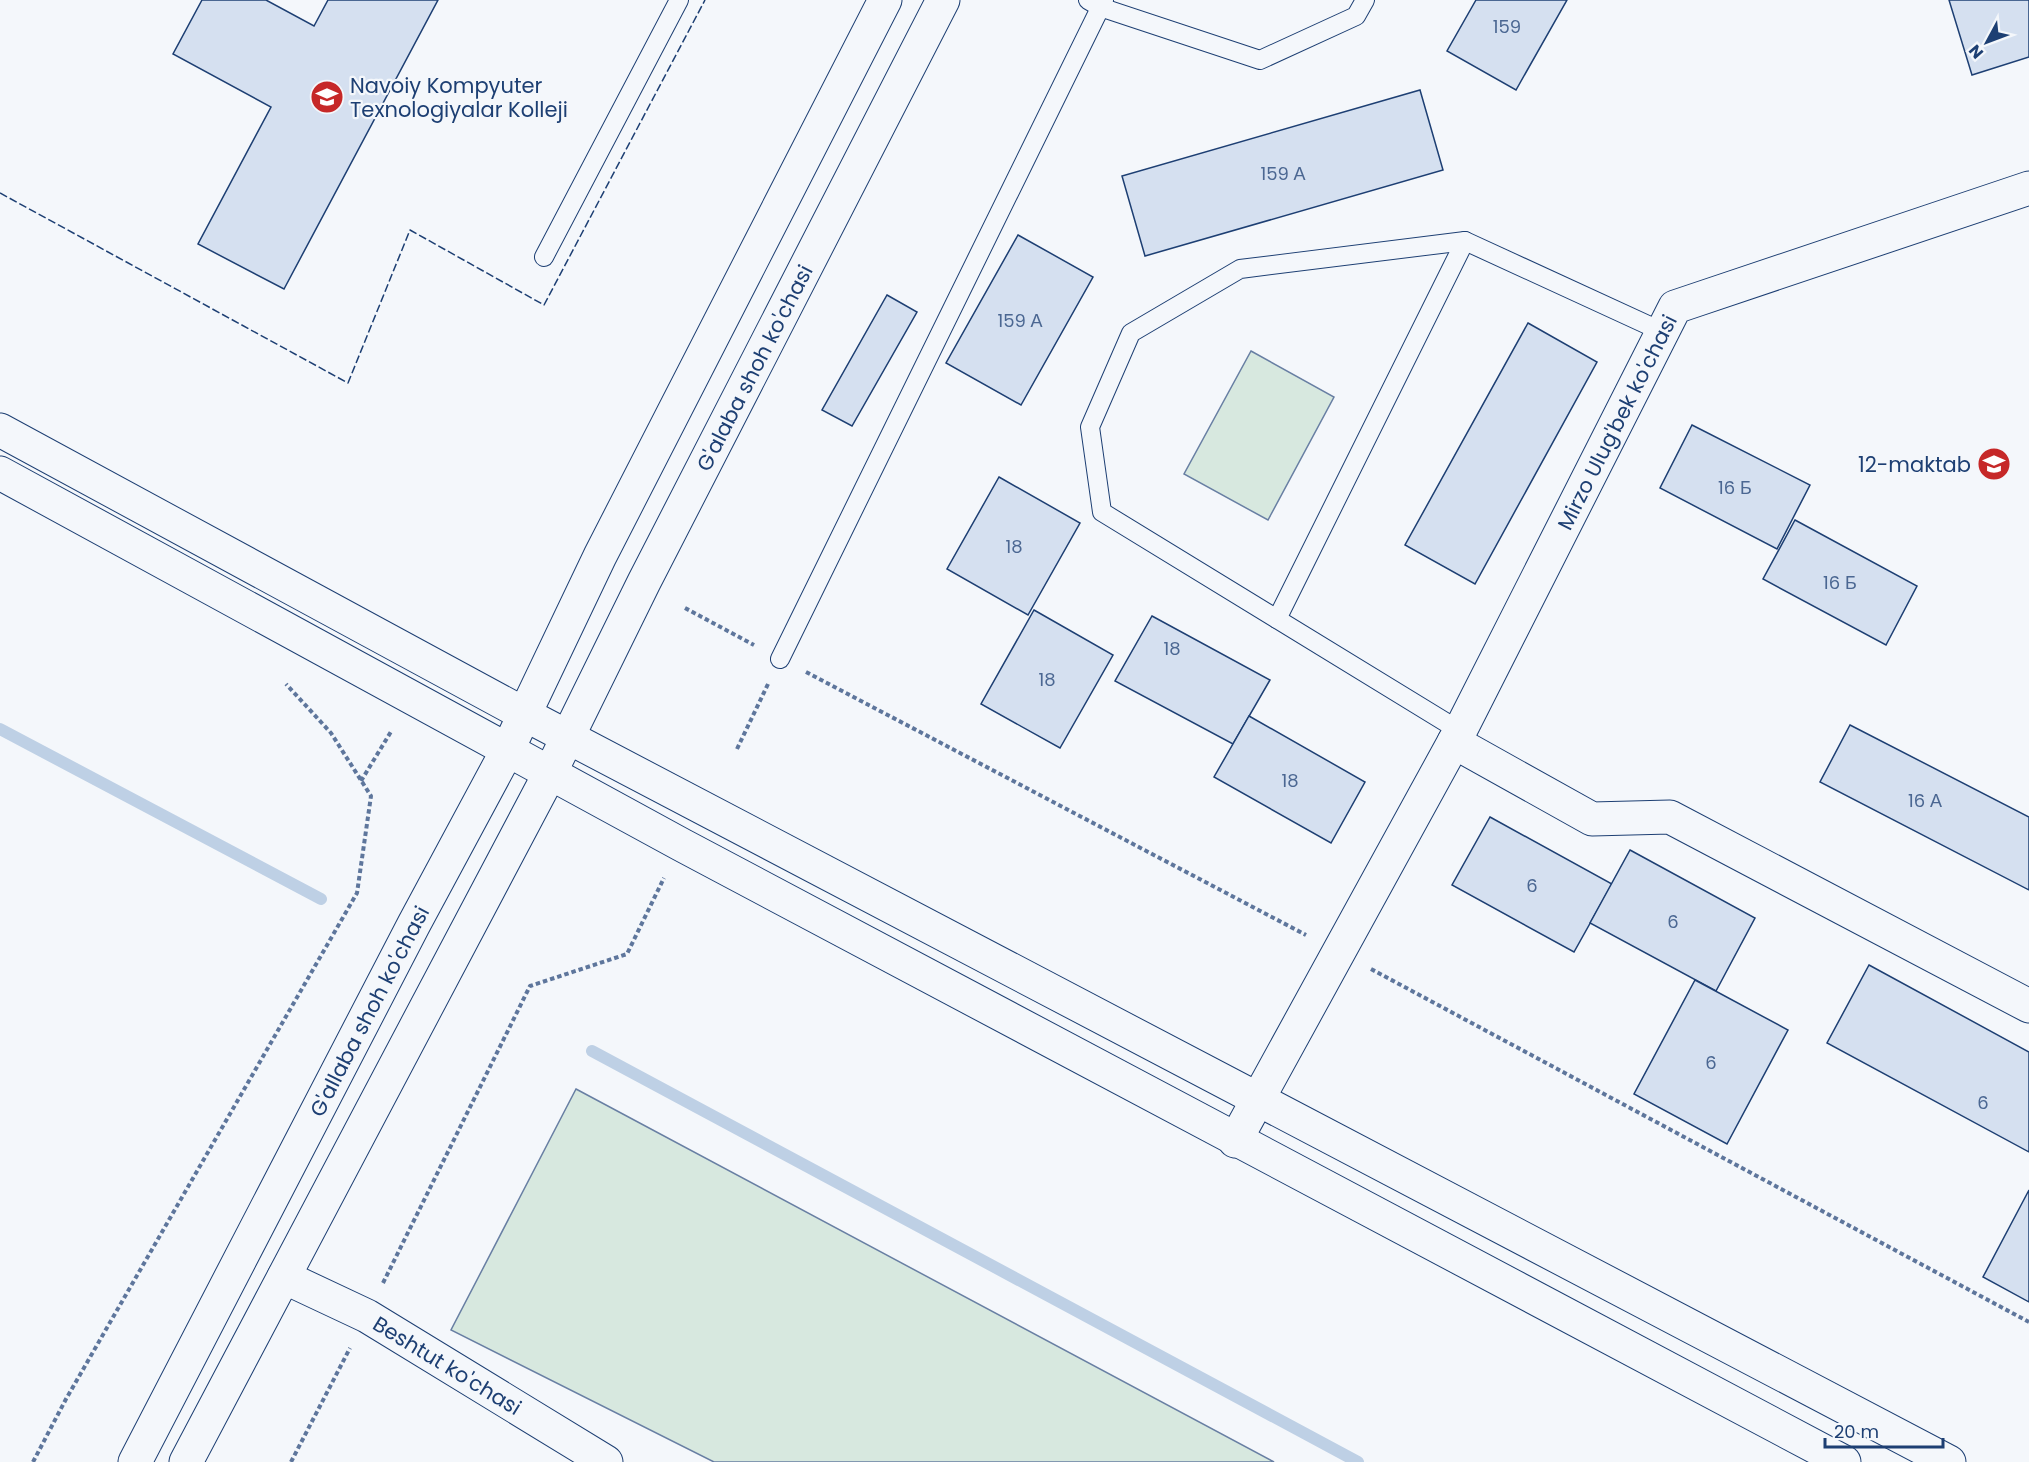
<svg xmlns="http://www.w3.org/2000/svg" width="2029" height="1462" font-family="Poppins,sans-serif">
<rect width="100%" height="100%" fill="#f4f7fb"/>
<!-- green -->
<g fill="#d7e8df" stroke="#687fa3" stroke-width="1.5">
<path d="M1251,351L1334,397L1268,520L1184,474Z"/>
<path d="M576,1089L1274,1462H714L451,1330Z"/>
</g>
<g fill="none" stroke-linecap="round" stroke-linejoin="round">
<!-- stream -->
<g stroke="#bed0e5" stroke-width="12">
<path d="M0,729L321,899"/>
<path d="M592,1051L1358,1462"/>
</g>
</g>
<!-- building -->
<g fill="#d5e0f0" stroke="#1d3f73" stroke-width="1.5">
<path d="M202,0H266L314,26L328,0H438L284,289L198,244L271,107L173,54Z"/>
<path d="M1476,0H1567L1516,90L1447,51Z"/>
<path d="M1949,0H2029V57L1972,75Z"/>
<path d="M1420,90L1443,170L1145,256L1122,176Z"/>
<path d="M1018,235L1093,277L1021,405L946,363Z"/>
<path d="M887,295L917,312L852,426L822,410Z"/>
<path d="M1528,323L1597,362L1475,584L1405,545Z"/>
<path d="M1692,425L1810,485L1777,549L1660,488Z"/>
<path d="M999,477L1080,523L1028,615L947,569Z"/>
<path d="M1795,520L1917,586L1886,645L1763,579Z"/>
<path d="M1034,610L1113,655L1060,748L981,704Z"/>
<path d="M1152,616L1270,680L1233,744L1115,681Z"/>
<path d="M1249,716L1365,782L1331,843L1214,777Z"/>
<path d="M1850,725L2029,817V890L1820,782Z"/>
<path d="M1490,817L1612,884L1574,952L1452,885Z"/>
<path d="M1630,850L1755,918L1716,991L1590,923Z"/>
<path d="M1869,965L2029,1052V1152L1827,1043Z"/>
<path d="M1695,980L1788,1030L1727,1144L1634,1094Z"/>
<path d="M2029,1190V1302L1983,1277Z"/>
</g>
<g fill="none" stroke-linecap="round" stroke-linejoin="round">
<defs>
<g id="lane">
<path d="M1088,0L1100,7L1260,60L1356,16L1365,0"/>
<path d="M544,257L679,0"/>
<path d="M1277,619L1465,241"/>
<path d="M780,659L1104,0"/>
<path d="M1460,731L1102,512L1090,427L1131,333L1240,269L1465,241L1663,332"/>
</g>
<g id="street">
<path d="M1454,742L1592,819L1670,817L2029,1006"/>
<path id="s1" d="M1235,1141L1460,731L1675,307L2029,188"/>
<path id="s2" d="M284,1277L367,1316L606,1462"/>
</g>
<g id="secondary">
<path d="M0,430L524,714L1949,1462"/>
<path d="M0,473L682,845L1844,1462"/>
</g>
<g id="primary">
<path id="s3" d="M135,1462L414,924L507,751L600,556L885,0"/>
<path id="s4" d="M186,1462L550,773L644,582L943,0"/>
</g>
</defs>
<!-- lane casing -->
<use href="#lane" stroke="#1d3f73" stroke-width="20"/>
<!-- street casing -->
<use href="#street" stroke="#1d3f73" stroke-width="35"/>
<!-- secondary casing -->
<use href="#secondary" stroke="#1d3f73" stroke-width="35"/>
<!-- primary casing -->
<use href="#primary" stroke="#1d3f73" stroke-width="35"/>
<!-- path -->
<g stroke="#5e769c" stroke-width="4" stroke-dasharray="4.5 3" stroke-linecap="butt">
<path d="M685,608L754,645"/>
<path d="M806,672L1306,935"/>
<path d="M737,749L768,684"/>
<path d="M361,781L392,730"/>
<path d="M1371,969L2029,1322"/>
<path d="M383,1283L530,986L627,954L664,878"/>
<path d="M33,1462L66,1399L357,893L371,796L331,733L286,684"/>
<path d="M291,1462L350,1348"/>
</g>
<!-- lane -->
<use href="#lane" stroke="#f4f7fb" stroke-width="18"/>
<!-- street -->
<use href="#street" stroke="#f4f7fb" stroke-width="33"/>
<!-- secondary -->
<use href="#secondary" stroke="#f4f7fb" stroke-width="33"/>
<!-- primary -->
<use href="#primary" stroke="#f4f7fb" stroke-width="33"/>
<!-- fence -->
<path stroke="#1d3f73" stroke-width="1.5" stroke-dasharray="8 3" stroke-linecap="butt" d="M0,193L348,383L410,230L544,305L705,0"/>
</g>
<!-- icons -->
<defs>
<symbol id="university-disc" viewBox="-11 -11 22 22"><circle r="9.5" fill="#c62828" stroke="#f4f7fb"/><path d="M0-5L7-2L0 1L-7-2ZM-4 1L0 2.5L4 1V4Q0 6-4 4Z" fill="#fff"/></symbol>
<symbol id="school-disc" viewBox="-11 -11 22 22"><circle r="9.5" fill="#c62828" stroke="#f4f7fb"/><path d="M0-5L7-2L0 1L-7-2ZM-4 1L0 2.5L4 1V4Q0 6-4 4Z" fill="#fff"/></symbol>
</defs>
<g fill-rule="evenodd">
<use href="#university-disc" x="308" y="78" width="38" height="38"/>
<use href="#school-disc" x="1975" y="445" width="38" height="38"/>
</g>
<g text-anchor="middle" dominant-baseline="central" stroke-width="4.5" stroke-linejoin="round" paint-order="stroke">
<!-- number labels -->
<g font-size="18" fill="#4b6792">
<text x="1507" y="26">159</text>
<text x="1283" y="173">159 А</text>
<text x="1020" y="320">159 А</text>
<text x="1735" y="487">16 Б</text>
<text x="1014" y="546">18</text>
<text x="1840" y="582">16 Б</text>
<text x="1172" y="648">18</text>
<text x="1047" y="679">18</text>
<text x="1290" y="780">18</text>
<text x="1925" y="800">16 А</text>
<text x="1532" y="885">6</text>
<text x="1673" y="921">6</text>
<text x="1711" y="1062">6</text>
<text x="1983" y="1102">6</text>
</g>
<!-- poi labels -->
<g font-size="21" fill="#1d3f73" stroke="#f4f7fb" text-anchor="start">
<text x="350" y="85">Navoiy Kompyuter<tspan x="350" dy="24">Texnologiyalar Kolleji</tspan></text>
<text x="1971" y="464" text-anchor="end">12-maktab</text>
</g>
<!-- street labels -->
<g font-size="21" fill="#1d3f73" stroke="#f4f7fb">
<text stroke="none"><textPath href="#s4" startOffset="1233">G'alaba shoh ko'chasi</textPath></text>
<text stroke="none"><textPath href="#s1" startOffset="814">Mirzo Ulug'bek ko'chasi</textPath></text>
<text stroke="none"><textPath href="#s3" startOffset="508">G'allaba shoh ko'chasi</textPath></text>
<text stroke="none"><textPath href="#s2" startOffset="186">Beshtut ko'chasi</textPath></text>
</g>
</g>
<!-- north arrow -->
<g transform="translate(1987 42) rotate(229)" stroke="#f4f7fb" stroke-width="4.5" paint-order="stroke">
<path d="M0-4.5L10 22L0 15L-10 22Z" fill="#1d3f73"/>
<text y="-9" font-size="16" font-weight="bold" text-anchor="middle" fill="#1d3f73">N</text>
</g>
<!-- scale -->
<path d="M1825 1438v9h118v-9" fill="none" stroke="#1d3f73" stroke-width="3"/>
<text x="1834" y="1438" font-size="18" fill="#1d3f73" stroke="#f4f7fb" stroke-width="4.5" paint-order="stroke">20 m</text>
</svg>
